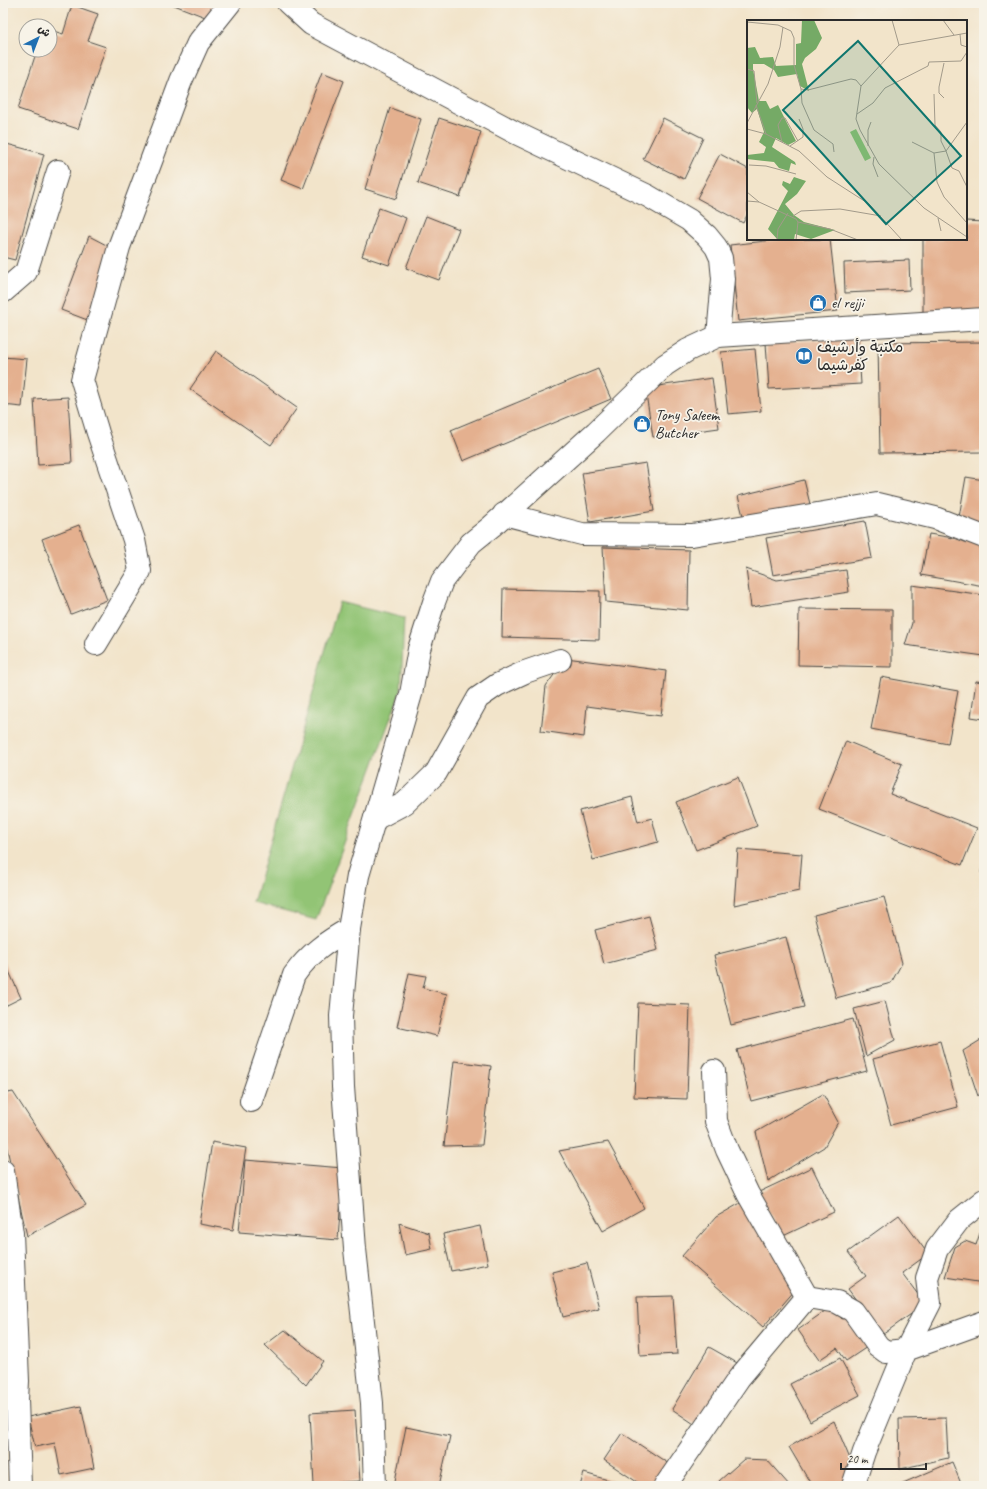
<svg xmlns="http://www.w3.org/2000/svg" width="987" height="1489" font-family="Caveat,'Playpen Sans Arabic',sans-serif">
<rect width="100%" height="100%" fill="#f7f3e8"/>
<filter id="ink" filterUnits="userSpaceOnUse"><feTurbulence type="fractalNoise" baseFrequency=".025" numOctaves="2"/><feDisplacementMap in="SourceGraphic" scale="8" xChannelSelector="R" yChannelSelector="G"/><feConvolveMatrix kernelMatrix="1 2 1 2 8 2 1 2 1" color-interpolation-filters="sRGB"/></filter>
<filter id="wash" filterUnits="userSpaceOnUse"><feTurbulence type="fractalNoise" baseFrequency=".012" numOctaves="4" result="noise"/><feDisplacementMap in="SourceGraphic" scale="16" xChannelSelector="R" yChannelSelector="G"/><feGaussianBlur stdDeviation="0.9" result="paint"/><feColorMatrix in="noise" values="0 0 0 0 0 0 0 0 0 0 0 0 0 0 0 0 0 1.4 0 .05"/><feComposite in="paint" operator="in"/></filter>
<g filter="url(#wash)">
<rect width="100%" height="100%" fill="#f2e4ca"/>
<!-- green -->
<path fill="#92c474" stroke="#5e7850" d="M339,602L404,618L401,690L316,920L253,903Z"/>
<g id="blocks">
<!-- building -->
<g fill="#e4b08f">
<path d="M169,3H219L213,20Z"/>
<path d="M72,5L98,14L88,41L106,47L78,129L18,109L37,50H50V30L63,34Z"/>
<path d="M322,72L344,81L303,189L281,180Z"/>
<path d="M390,108L421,119L396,199L365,189Z"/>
<path d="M439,118L481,132L460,197L418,183Z"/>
<path d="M663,118L703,138L684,179L643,159Z"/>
<path d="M3,143L44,154L15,260L3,257Z"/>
<path d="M720,154L748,169V213L743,223L697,198Z"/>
<path d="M379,208L406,218L389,265L362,256Z"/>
<path d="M426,216L459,229L439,280L406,268Z"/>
<path d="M966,221L984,222V311L923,316V239H966Z"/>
<path d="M89,236L114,249L90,321L61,310Z"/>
<path d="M783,239H830L838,311L738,321L730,245Z"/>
<path d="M909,260L910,290L845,293L844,263Z"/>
<path d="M858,338L861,384L769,389L766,343Z"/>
<path d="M984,342V452L880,453L878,343Z"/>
<path d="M755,349L761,411L728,414L721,352Z"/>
<path d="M216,351L297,408L271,445L190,389Z"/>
<path d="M3,357L27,359L22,407L3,405Z"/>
<path d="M598,369L611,399L463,461L451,430Z"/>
<path d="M712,378L719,428L653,437L645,388Z"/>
<path d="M68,397L72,463L38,465L34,399Z"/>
<path d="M646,463L654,511L590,522L582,473Z"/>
<path d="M966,477L984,480V528L958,523Z"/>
<path d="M804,480L810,504L744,520L738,496Z"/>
<path d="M865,521L872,558L773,575L766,538Z"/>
<path d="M79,525L107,600L71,614L42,539Z"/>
<path d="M929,534L984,543V586L921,575Z"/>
<path d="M603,547L689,550L688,610L606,602Z"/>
<path d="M746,569L777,580L846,570L849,592L751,607Z"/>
<path d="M912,585L984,595V656L905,645L912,623Z"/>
<path d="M503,589L600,591L599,640L502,637Z"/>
<path d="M799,609L892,610V667L798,665Z"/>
<path d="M566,658L666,671L661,716L587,706L584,737L541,731L546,686Z"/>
<path d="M881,677L958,691L948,744L871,729Z"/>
<path d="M976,681L984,682V719L971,717Z"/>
<path d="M846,741L902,764L890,794L977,828L962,865L819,809Z"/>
<path d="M738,777L757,826L696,850L676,802Z"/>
<path d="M632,797L638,822L652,818L658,842L593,860L580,811Z"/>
<path d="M738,849L802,854L799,891L734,905Z"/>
<path d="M983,855H984V875L981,873Z"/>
<path d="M884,897L902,963L891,983L836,998L814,915Z"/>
<path d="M649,916L658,950L604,964L595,930Z"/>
<path d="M786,937L804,1007L731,1025L714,955Z"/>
<path d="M3,958L21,998L3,1007Z"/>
<path d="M409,973L426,976L423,988L447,994L437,1036L397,1027Z"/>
<path d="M885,1001L895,1040L866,1056L854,1009Z"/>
<path d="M638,1003L690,1005L687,1099L634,1097Z"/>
<path d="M853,1019L867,1071L751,1101L737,1050Z"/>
<path d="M984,1038V1089L978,1096L963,1051Z"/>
<path d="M940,1041L958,1107L891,1125L873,1059Z"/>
<path d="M454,1061L491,1066L482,1145L444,1146Z"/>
<path d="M13,1092L86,1205L27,1236L3,1131V1094Z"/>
<path d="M823,1094L838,1122L824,1147L768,1181L756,1132Z"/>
<path d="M212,1142L246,1148L233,1230L199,1224Z"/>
<path d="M608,1142L644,1208L603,1231L559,1151Z"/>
<path d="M245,1160L343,1168L338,1240L239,1232Z"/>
<path d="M812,1167L834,1212L781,1237L759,1192Z"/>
<path d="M744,1201L796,1289L763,1327L682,1256L716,1217Z"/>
<path d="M899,1215L928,1254L902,1273L925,1304L882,1335L848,1289L866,1276L848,1252Z"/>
<path d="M399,1223L429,1233L432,1249L405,1255Z"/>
<path d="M480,1226L488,1264L451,1271L443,1234Z"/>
<path d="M980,1233L984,1234V1283L945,1277L955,1247L965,1241L976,1245Z"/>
<path d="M587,1263L599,1308L563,1317L552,1272Z"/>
<path d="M673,1296L677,1354L640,1356L637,1297Z"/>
<path d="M832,1306L842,1319L852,1314L870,1345L846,1361L837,1348L819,1360L798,1330Z"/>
<path d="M285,1330L323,1361L306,1385L265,1345Z"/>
<path d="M709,1347L739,1364L700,1428L672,1409Z"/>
<path d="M840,1358L860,1395L810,1421L790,1384Z"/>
<path d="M81,1406L94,1468L61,1475L55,1443L35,1447L28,1417Z"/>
<path d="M355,1410L360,1481L314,1484L310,1413Z"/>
<path d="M946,1418L948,1458L900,1469L899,1419Z"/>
<path d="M834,1421L853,1466L840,1486H812L789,1447Z"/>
<path d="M406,1427L450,1436L439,1486H394Z"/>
<path d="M622,1433L669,1464L654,1486H643L604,1460Z"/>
<path d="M744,1459L767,1460L790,1486H723L719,1481Z"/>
<path d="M952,1462L962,1486H896Z"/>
<path d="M584,1473L629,1486H580Z"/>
</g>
</g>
</g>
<g filter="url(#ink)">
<use href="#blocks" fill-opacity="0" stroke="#494743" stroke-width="1"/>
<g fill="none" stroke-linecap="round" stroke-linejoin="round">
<defs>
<g id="minor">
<path d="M288,3L311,24L516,133L648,196L689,220L707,236L716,247L721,258L723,279L718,336"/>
<path d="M3,292L26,272L58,171"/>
<path d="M504,514L582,534L692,535L877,504L935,518L984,537"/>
<path d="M96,644L140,571L134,540L98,433L82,380L119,247L181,81L198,43L230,3"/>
<path d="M375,819L405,803L436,773L478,698L497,685L525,672L560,660"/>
<path d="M714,1071L716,1121L727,1150L748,1194L807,1297"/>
<path d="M251,1101L294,975C309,954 326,942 349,929"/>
<path d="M3,1171L12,1233L18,1381L17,1400L20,1486"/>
<path d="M375,1486L372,1403L355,1249L343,1087L341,1016L349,929L358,876L411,694L419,649L434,602L442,581L471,543L492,526L596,432L665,365L688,350L718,336L984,319"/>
<path d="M665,1486L739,1378L807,1297L837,1302L853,1311L878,1346L886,1352L906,1350L930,1303L927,1278L937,1249L959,1220L984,1200"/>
<path d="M853,1486L864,1452L906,1350L984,1322"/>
</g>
</defs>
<!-- minor casing -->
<use href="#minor" stroke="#494743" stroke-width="24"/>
<!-- minor -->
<use href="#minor" stroke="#fff" stroke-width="22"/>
</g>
</g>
<!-- icons -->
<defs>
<symbol id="shop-disc" viewBox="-11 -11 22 22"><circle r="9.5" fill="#1f6fb2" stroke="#f7f3e8"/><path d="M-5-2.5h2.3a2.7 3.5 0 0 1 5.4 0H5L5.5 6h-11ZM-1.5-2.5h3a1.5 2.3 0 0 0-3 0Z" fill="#fff"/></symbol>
<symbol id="library-disc" viewBox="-11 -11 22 22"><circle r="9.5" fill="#1f6fb2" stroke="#f7f3e8"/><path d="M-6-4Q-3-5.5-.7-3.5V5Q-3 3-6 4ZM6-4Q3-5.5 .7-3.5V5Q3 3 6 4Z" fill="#fff"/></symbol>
</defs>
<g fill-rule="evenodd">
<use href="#shop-disc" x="808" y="293" width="20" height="20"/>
<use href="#library-disc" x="794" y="346" width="20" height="20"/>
<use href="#shop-disc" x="632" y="414" width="20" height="20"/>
</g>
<g text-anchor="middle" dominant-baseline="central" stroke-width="3.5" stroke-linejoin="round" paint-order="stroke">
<!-- poi labels -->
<g font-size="16" fill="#2b2b2b" stroke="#f7f3e8" text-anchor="start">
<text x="831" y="303">el rejji</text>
<text x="817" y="347">مكتبة وأرشيف<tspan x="817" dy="18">كفرشيما</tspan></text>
<text x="655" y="415">Tony Saleem<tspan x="655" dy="18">Butcher</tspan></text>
</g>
</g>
<!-- overview -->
<g transform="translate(747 20)">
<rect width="220" height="220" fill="#f2e4ca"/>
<path d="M109,109L124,138L118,141L103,112Z" fill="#92c474"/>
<path d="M55,0H67L75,18L69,29L58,38L55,44L62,71L53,66L50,54L31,57L27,50L17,44H6V49L12,81H19L23,89L31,85L49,121L41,125L29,118L25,127L48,142L49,145L44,143L42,151L32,148L27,142L0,139V135L17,133L19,127L12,122L17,112L10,89L5,93L0,87V28L8,27L13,38L26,37L29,46L49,45V24L54,23ZM47,157L59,161L50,174L38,184L47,195L57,202L88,210L64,219L48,214L47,220H31L21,209L41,171L35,165L36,161L43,164Z" fill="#75aa66"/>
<path fill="none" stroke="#a29a8a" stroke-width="1" d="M145,0L152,25M196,0L207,15M0,2L31,5L44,11L47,18V45L54,69L61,70L104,59L109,60L114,66M220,13L152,25L114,66L109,99L113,110L132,144L177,188L220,217M213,14L214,25L220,27M197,43L192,67V73L197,78M0,49L7,51L10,83M54,69L55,83L67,110L86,124L87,132M187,74L188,105L194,112V121L199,131L187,133L190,162L197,177L220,203M9,85L19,114M110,94L126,83L138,68L181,46L182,42L214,41L220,32M220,102L199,131L205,148L212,151L220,167M0,103L21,64L33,27L36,7M0,109L19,114L52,131L80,157L122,184L155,220M35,122L31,105L35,98H38L51,121M165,122L187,133M43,126L56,117V109L52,99M121,126V110L124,102M127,137L126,144L131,157M2,145L19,146L49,154M0,172L12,182L49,199L51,202L49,220M0,181L12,182M46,196L54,191L93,189L134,196M191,198L194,211M51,202L83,209L111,220M30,220L31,209L41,193"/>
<path fill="#0f766e" fill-opacity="0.15" stroke="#0f766e" stroke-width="2" d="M111,21L214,136L139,204L36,90Z"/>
<rect width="220" height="220" fill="none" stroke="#2b2b2b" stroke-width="2"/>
</g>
<!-- margin -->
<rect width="987" height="1489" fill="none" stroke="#f7f3e8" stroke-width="16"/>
<!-- north arrow -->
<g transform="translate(38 38) rotate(42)"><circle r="19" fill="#f7f3e8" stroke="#a5a39c"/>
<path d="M0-3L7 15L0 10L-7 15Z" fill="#1f6fb2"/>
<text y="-6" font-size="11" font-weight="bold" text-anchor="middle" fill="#2b2b2b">ش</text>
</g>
<!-- scale -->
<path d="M841 1463v6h85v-6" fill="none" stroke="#2b2b2b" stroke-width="2"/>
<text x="847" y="1463" font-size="12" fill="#2b2b2b" stroke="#f7f3e8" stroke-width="3" paint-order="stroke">20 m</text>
</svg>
